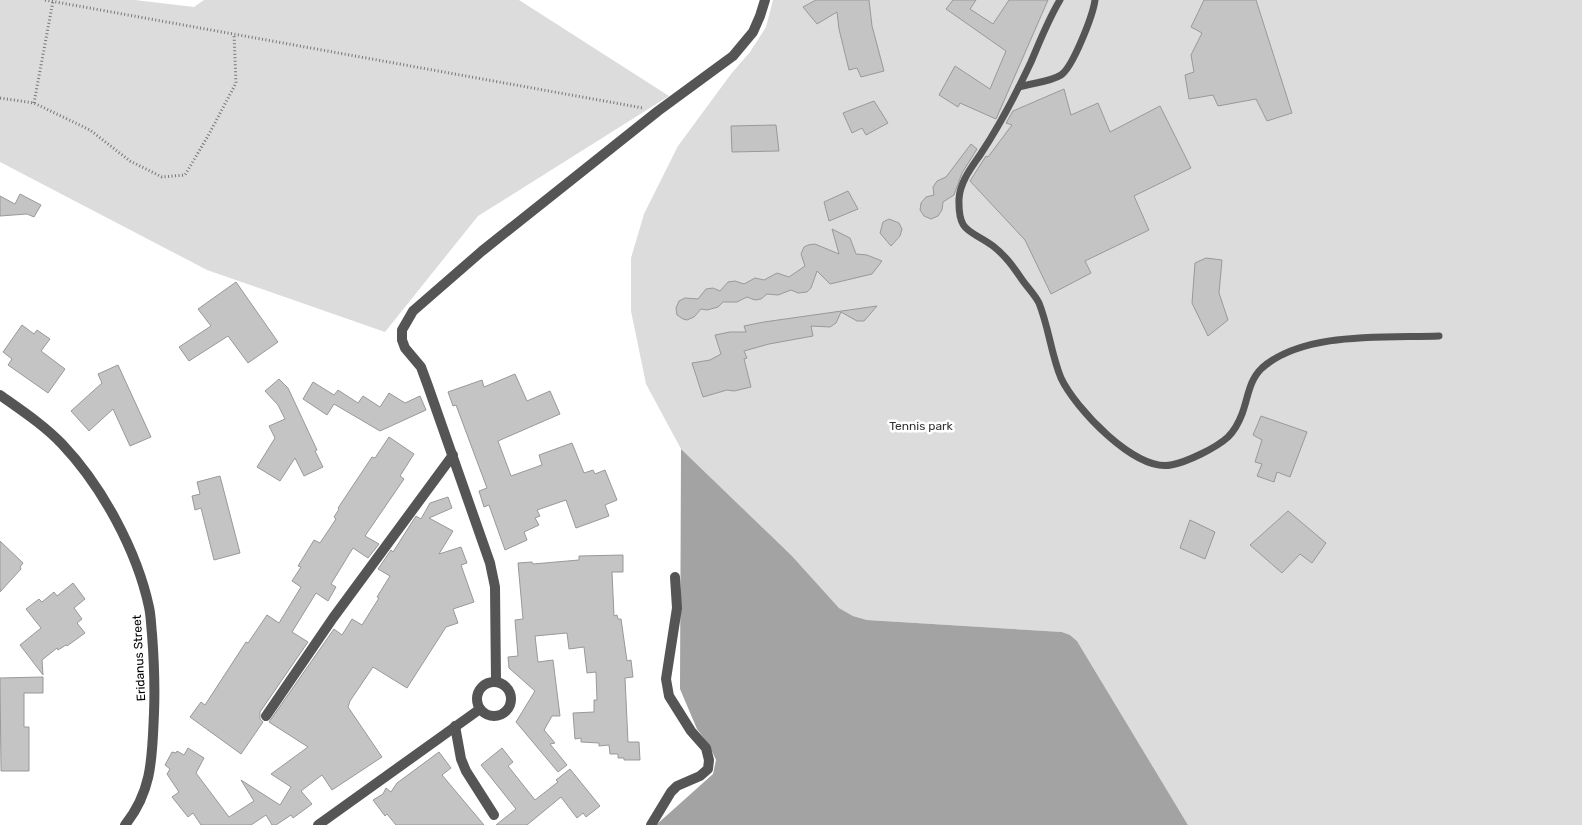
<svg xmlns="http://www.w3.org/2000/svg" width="1582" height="825" font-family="Rubik,sans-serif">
<rect width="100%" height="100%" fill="#fff"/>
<!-- green -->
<g fill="#dcdcdc">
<path d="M0,0H135L194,7L204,0H519L669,96L478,216L385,332L207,270L0,162Z"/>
<path d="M773,0H1582V825H1188L1077,641L1070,635L1062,632L867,620L853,616L839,608L792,556L681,449L646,384L631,311V258L644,214L678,146L731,74L750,52L766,27Z"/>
</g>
<!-- water -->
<path fill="#a3a3a3" d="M681,449L792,556L839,608L853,616L867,620L1062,632L1070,635L1077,641L1188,825H656L713,774L716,760L709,745L697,729L680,689Z"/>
<!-- building -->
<g fill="#c4c4c4" stroke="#999">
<path d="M816,0H869L872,26L884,71L861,77L857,68L849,70L839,29L837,12L817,24L803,7Z"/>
<path d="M953,0H976L970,9L993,24L1009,0H1048L996,119L960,103L958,107L939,95L955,66L990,89L1006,51L946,9Z"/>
<path d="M1204,0H1256L1292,113L1267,121L1256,99L1218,106L1213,95L1189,99L1185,75L1194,72L1191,55L1202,33L1191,27Z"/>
<path d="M1064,89L1071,115L1098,103L1110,132L1160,106L1191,168L1134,196L1149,230L1085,261L1091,273L1051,294L1025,240L970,181L986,156L988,157L1012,125L1006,123L1013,111Z"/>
<path d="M874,101L888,123L866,135L862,128L852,133L843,113Z"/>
<path d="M776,125L779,151L732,152L731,126Z"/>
<path d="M971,144L977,149L962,173L954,195L943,202L942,210L938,216L931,219L924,216L920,210L921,203L926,197L934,195L933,187L937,181L946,177Z"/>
<path d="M848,191L858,209L829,221L824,202Z"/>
<path d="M20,194L41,205L34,217L27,214L0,216V196L15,204Z"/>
<path d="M889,219L899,223L902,229L900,236L891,246L880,233L883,222Z"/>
<path d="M832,229L850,238L856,254L867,255L882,261L872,274L830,284L817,271L811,288L807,292L798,293L791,290L778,295L767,294L761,299L755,300L747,297L737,302H723L718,307L707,310L701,309L694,317L687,320L683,319L677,315L676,308L679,301L685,298L698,299L706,289L713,288L720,291L728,282L735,281L744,284L755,278L764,280L777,273L789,277L805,266L801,254L804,247L808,245L815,244L839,254Z"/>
<path d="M1206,258L1222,260L1219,293L1228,320L1208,336L1192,303L1195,263Z"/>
<path d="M236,282L278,342L248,363L228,336L189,361L179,347L211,326L198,309Z"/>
<path d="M877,306L864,321H857L841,312L836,323L830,327L811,326L813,336L769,344L744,351L747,358L744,359L751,387L734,391L727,390L703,397L692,363L710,360L721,354L715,335L730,332H746L744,326L764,322Z"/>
<path d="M22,325L34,334L37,330L50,339L41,351L65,369L48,393L8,365L12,359L3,352Z"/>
<path d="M118,365L151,437L130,446L113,409L89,431L71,411L102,383L98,374Z"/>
<path d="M515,374L527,401L550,391L560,414L498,441L511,476L542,465L539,455L572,443L584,473L593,470L595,474L605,470L617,500L605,505L609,516L576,528L566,500L537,510L540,516L535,518L539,525L524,532L527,540L505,550L489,505L484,507L479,491L487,488L456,405L453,406L448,392L482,380L484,387Z"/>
<path d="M279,379L288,388L317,450L315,451L323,467L304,476L295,458L280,481L257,467L275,438L269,426L285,419L278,405L265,391Z"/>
<path d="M313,382L334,395L338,390L358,403L363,396L380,407L389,393L405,403L420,396L426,410L380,431L334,404L327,415L303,399Z"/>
<path d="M1261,416L1307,432L1290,477L1277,472L1274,482L1257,476L1262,464L1255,462L1262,440L1253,435Z"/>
<path d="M389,437L414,454L400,476L404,479L365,536L379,544L368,558L353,548L331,584L336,587L328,601L316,593L292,632L308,642L260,712V719L263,722L241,754L190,717L201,702L205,705L246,642L248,643L267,615L279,623L301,587L292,581L301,567L298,566L314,540L320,543L336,519L334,517L339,509L338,508L372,457L375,458Z"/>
<path d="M220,476L240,553L214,560L201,508L195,510L192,496L200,494L197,482Z"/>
<path d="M448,497L452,508L429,518L453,531L439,554L461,547L467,563L461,565L474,602L453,609L458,623L446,627L407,688L373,667L350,701L348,707L382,757L332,790L322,775L301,791L312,804L293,818L291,815L276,825H272L266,815L251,825H201L193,813L188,817L172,797L179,792L167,774L170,769L165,765L172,752L176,753L177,751L184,755L188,748L204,758L196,773L229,817L254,801L241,780L280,805L291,787L271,774L308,747L269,722L334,629L342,635L352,619L362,625L379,598L377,597L390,576L378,569L391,550L393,552L416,516L421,519L430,503Z"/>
<path d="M1288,511L1326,543L1312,563L1300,554L1282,573L1250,545Z"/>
<path d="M1190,520L1215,532L1205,559L1180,548Z"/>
<path d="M0,541L23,563L20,567L21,569L0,592Z"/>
<path d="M623,555V572H612L614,616L617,615L618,619H621L627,661L631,660L633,677L625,678L628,742H639L640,760H624V758H618V754H610L609,745L599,746V743L581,742V738L575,739L573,713L594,712V700H597L596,672L587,673L584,647L569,649L567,633L535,636L538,662L553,660L560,716H552L544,730L555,743L550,744L567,765L558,772L516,722L535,691L509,668L508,657L518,656L515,620L523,619L518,563L532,562L533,564L579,560V556Z"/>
<path d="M73,583L85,599L74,608L82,619L77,623L85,633L67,646L66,645L58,650L57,648L42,660L43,675L20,645L41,628L26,609L39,599L42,602L54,592L57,596Z"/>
<path d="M43,677V693H24V727H29V771H1L0,678Z"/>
<path d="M502,748L513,762L508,766L535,800L558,782L556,780L570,769L600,806L586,817L583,813L577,818L561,797L527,825H496L516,809L481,765Z"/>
<path d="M439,752L451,768L442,775L484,825H396L387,814L385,816L373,800L383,794L386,788L391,792L397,783Z"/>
</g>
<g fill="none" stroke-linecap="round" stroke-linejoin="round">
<!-- path -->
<g stroke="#777" stroke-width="3" stroke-dasharray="1 2.5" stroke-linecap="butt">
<path d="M45,0L643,108"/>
<path d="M0,98L34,103L90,130L130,161L162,177L185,175L208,136L236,83L234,34"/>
<path d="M34,103L53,1"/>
</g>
<!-- lane -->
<g stroke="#555" stroke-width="7">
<path d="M1060,0C1048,20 1040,41 1031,62C1016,94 1000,125 980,155C971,168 960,182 959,199C958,234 970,229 993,246C1006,256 1014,268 1023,281C1028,288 1035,295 1039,303C1049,328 1051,354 1061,378C1075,408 1135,472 1171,465C1187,462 1216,448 1228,437C1234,431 1239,422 1242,414C1248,398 1249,380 1262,368C1304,331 1386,338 1439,336"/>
<path d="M1019,87C1032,83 1050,82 1061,75C1073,67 1093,15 1095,0"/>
</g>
<!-- street -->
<g stroke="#555" stroke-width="10">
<path d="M0,395C21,410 44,425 62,444C102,486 137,551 149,607C151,616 151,625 152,634C154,660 155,687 154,713C152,756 153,790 125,825"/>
<path d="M496,681L495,587L490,563L428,386L421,367L405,348L402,340V330L413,311L482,251L658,111L733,56L753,32L760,16L765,0"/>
<circle cx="494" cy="699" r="17"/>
<path d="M266,716L333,618L453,455"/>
<path d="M455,726L461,759L466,771L494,815"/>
<path d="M318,825L480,709"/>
<path d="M651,825L671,792L677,786L700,776L708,769L709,760L706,748L691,731L669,696L666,679L677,608L675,577"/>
</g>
</g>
<g text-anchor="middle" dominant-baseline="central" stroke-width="5" stroke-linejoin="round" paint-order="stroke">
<!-- park labels -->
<g font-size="12" fill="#333" stroke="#fff">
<text x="921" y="426">Tennis park</text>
</g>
<!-- street labels -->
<g font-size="12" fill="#000" stroke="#fff">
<text transform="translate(139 658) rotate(-93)">Eridanus Street</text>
</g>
</g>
</svg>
